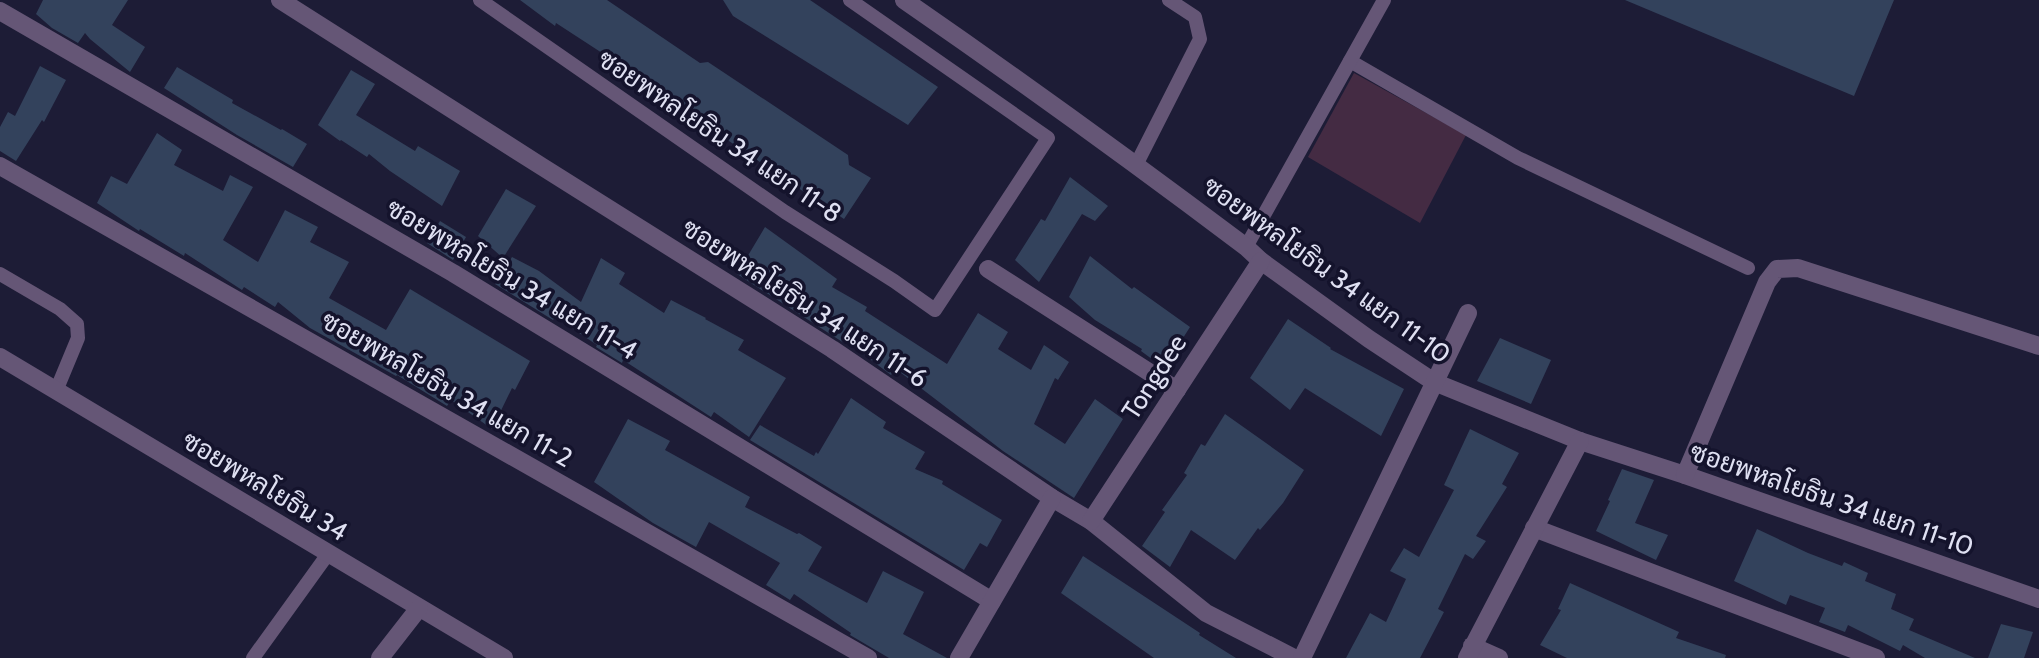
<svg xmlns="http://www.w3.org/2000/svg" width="2039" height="658" font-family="Cabin,Sarabun,sans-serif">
<rect width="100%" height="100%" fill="#1d1c36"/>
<!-- green -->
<path fill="#442b43" d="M1354,73L1466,135L1420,223L1308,157Z"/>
<!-- building -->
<g fill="#33425c">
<path d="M43,0H128L112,25L145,47L130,72L90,39L85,33L78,43L52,28L36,14Z"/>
<path d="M520,0H607L700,63L708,62L848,155L849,165L871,178L844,219L670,101L662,92L556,23L555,26Z"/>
<path d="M723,0H810L938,87L908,125L733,16Z"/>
<path d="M1625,0H1894L1854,96Z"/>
<path d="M40,66L66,80L44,122L42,120L16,161L0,151V127L8,112L15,116Z"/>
<path d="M177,67L233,100L232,103L281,130L282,129L307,144L293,167L237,135L164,88Z"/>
<path d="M351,70L375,84L356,115L415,151L418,146L460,171L442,206L390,171L369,154L367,157L341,140L340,141L318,125Z"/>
<path d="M157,133L182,150L174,165L223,191L230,175L253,187L223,240L258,262L285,210L318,227L310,242L349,262L329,298L386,330L410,289L530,361L515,390L512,388L492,429L451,400L447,406L397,375L396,376L310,328L278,302L275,307L244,287L242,290L185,253L184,256L140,229L139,231L97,203L111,176L127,184Z"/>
<path d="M1070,177L1108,206L1095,221L1082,214L1039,282L1015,260L1041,219L1045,221Z"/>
<path d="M506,189L536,206L503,258L478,236Z"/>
<path d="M440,221L466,237L453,260L427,243Z"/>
<path d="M765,227L837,279L832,287L867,307L865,311L947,364L978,313L1008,332L998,349L1031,370L1044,345L1069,362L1058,380L1055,378L1034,424L1065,444L1095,399L1123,419L1074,498L1003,451L896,369L891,375L846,341L844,343L737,274Z"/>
<path d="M1090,256L1132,289L1134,287L1190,327L1164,368L1141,351L1142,349L1095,320L1069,297Z"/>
<path d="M512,257L539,271L581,302L601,258L625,273L619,284L664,313L671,300L706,318L705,319L744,340L738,350L786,378L749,437L714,412L711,417L623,360L622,363L596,347L597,345L555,317L553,320L495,284Z"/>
<path d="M1288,319L1331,348L1330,349L1404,389L1381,436L1305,388L1290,410L1250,378Z"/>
<path d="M1500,338L1551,360L1531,404L1477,381Z"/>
<path d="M851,398L886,422L883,428L925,452L915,469L943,481L942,484L1002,520L987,547L980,543L964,570L750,440L760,425L814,456L816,452L818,454Z"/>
<path d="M1225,414L1304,470L1283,503L1260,530L1258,528L1235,560L1191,530L1170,567L1142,546L1165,512L1162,510L1187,475L1184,473L1201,444L1205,446Z"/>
<path d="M628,419L670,441L665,450L750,497L745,507L797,534L799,533L822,547L808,571L867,603L883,571L924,592L903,634L947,658H889L850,635L851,633L794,594L790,600L766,585L780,563L709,522L696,547L653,523L594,482Z"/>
<path d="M1470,429L1519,453L1502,484L1507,487L1476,536L1486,541L1473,559L1465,554L1438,609L1444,612L1420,658H1346L1370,613L1386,622L1406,579L1390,571L1404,548L1419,557L1454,490L1444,485Z"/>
<path d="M1622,469L1654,480L1635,523L1668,535L1656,560L1596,531L1610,501L1608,500Z"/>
<path d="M1757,529L1808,553L1842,566L1844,562L1868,573L1865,581L1896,594L1891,609L1914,619L1909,630L1975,658H1925L1903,645L1900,651L1848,625L1845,632L1819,622L1825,608L1790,595L1786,605L1734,581Z"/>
<path d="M1083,556L1200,633L1199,635L1236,658H1154L1061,593Z"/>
<path d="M1570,583L1679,632L1676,638L1726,655L1725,658H1567L1540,645L1561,610L1558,609Z"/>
<path d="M2001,624L2033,632L2024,658H1988Z"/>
</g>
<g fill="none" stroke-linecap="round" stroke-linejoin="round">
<!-- service -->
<g stroke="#655676" stroke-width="14">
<path d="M480,0L785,212L894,281L935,310L1048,138L850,0"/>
<path d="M1350,61L1518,158L1748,268"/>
<path d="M1136,165L1200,39L1195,17L1169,0"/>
<path d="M1246,247L1384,0"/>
<path d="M0,274L60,309L77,324L78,338L56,391"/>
<path d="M253,658L328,554"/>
</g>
<!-- minor -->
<g stroke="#655676" stroke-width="18">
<path d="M280,0L541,166L832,349L1052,498L1091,521L1206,613L1294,658"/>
<path d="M904,0C1020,80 1133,162 1246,247L1261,261L1369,339L1434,382L1580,441L1685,475L2039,599"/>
<path d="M0,11L453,273L992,601"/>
<path d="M0,166L868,658"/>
<path d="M988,269L1177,390"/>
<path d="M0,357L504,658"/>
<path d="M1685,475L1767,282L1777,269L1798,268L2039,346"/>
<path d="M1091,521L1261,261"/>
<path d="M1534,528L1876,658"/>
<path d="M1472,646L1499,658"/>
<path d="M380,658L419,608"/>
<path d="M959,658L1052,498"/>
<path d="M1302,658L1468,313"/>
<path d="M1467,658L1580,441"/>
</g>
</g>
<g text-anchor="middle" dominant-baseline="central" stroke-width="7" stroke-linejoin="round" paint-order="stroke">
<!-- street labels -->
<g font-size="26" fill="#dfe0f2" stroke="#14132c">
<text transform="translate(720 136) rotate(34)">ซอยพหลโยธิน 34 แยก 11-8</text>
<text transform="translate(1327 270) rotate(36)">ซอยพหลโยธิน 34 แยก 11-10</text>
<text transform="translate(512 279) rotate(31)">ซอยพหลโยธิน 34 แยก 11-4</text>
<text transform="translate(805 303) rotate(33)">ซอยพหลโยธิน 34 แยก 11-6</text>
<text transform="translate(1154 377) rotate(-57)">Tongdee</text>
<text transform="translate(447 389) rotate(30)">ซอยพหลโยธิน 34 แยก 11-2</text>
<text transform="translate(265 486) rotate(31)">ซอยพหลโยธิน 34</text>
<text transform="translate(1832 499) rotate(19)">ซอยพหลโยธิน 34 แยก 11-10</text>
</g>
</g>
</svg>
